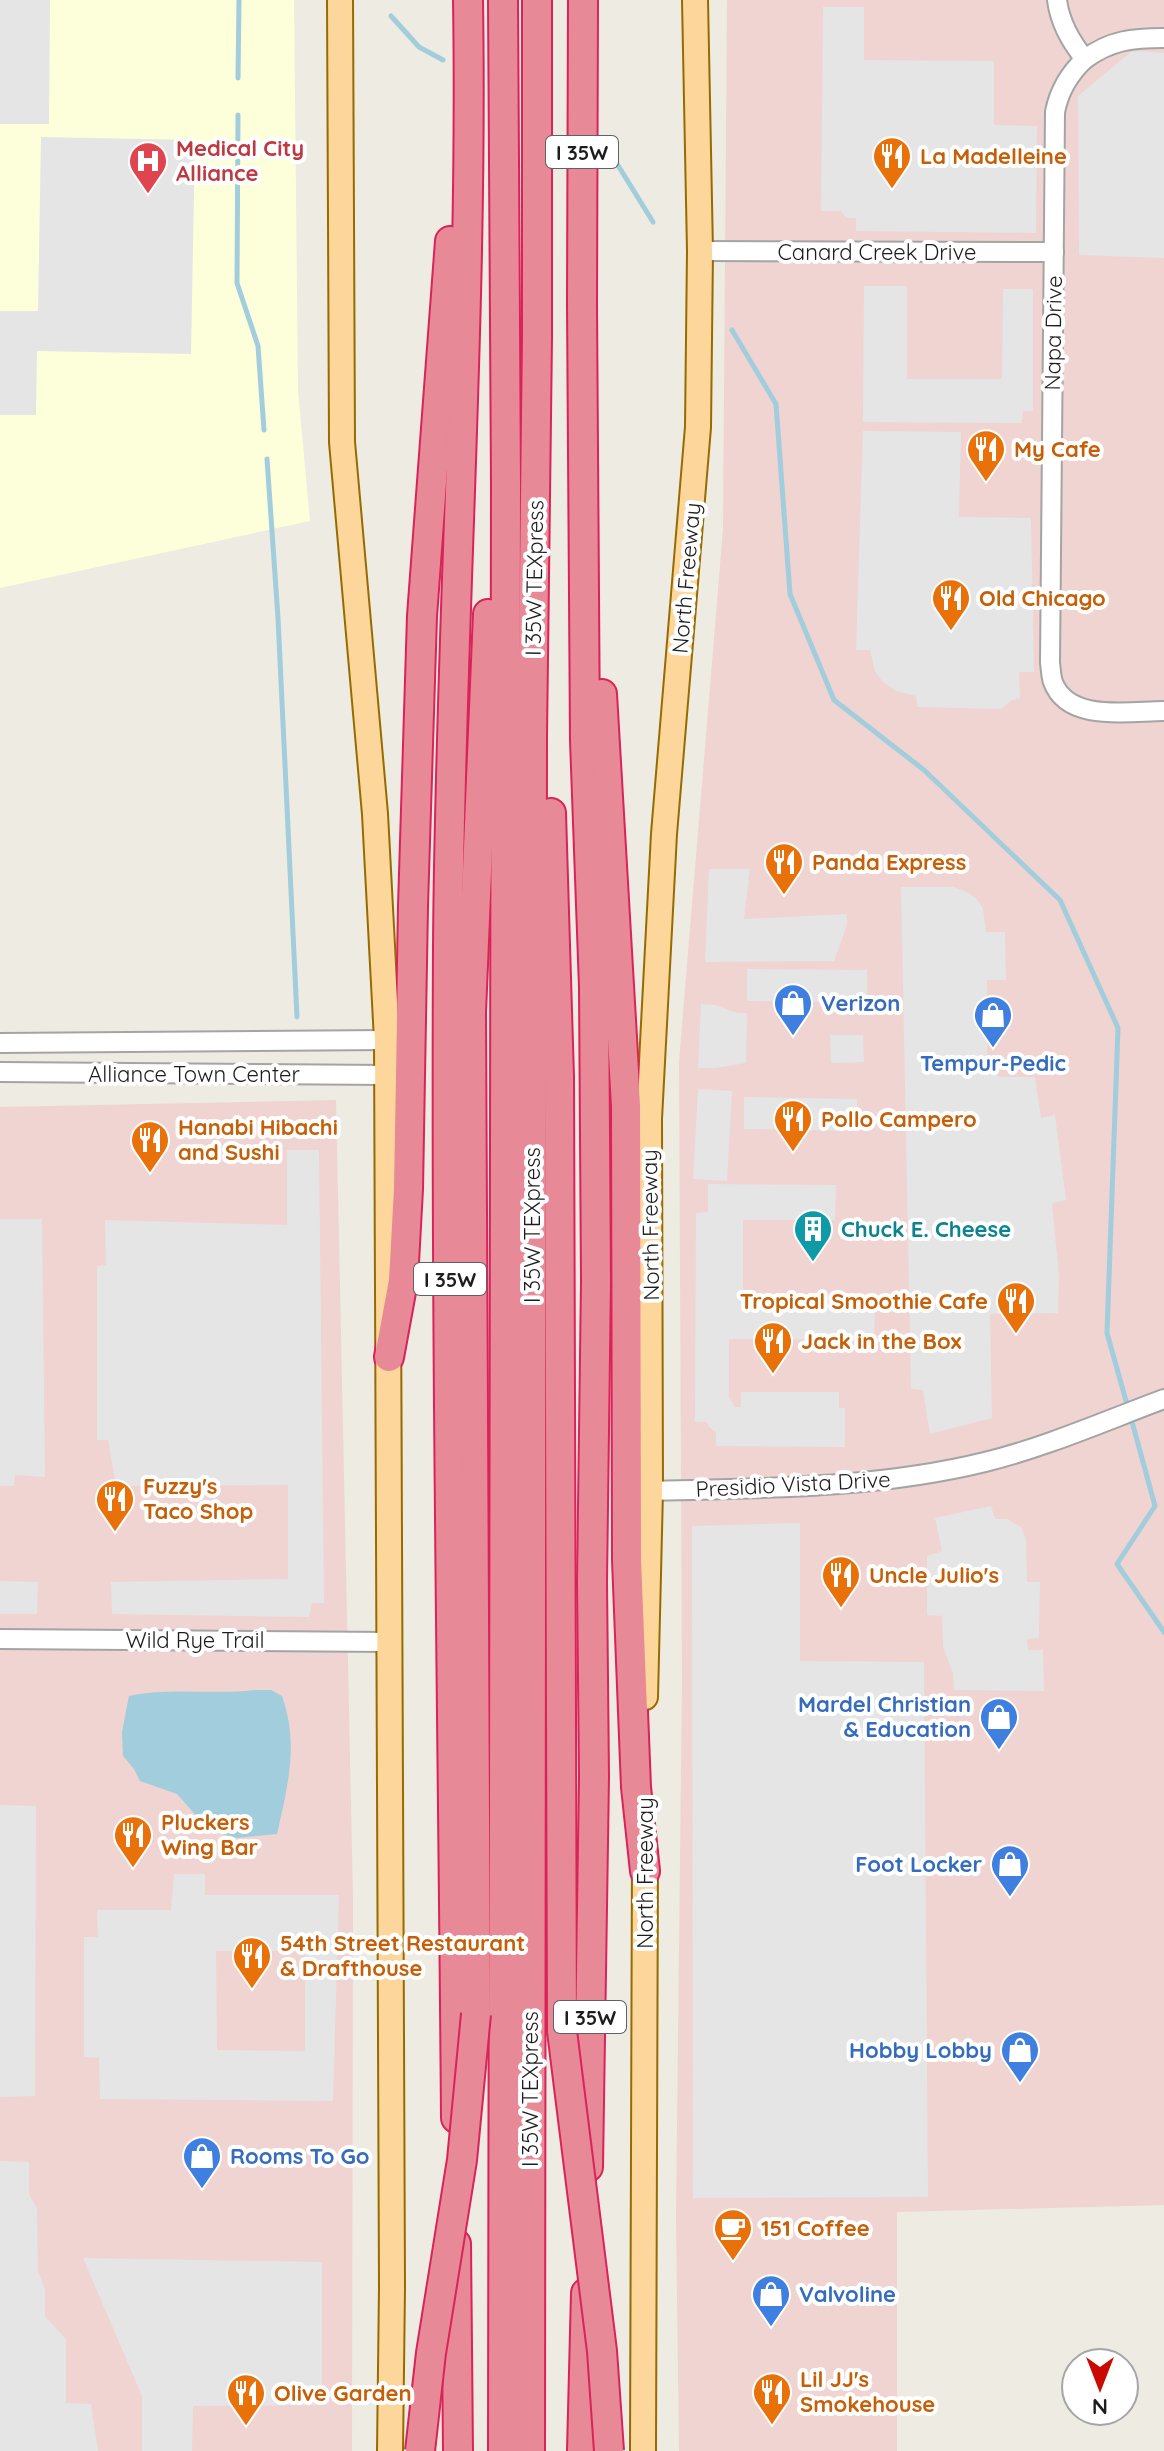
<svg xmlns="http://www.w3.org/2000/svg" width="1164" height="2451" font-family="Quicksand,sans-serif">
<rect width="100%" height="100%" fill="#eeebe2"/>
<!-- commercial -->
<g fill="#efd4d1">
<path d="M727,0H1164V2205L897,2212V2451H679L676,2217L682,1682L679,1062L723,529Z"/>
<path d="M336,1100L353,1899L352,2451H0V1107Z"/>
</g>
<!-- education -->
<path fill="#fdffdb" d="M0,0H294L298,391L310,521L0,588Z"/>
<!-- parking -->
<g fill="#e5e5e5" fill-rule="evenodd">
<path d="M0,0H50L49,124H0Z"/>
<path d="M823,7H864V60L994,61V125L1037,126L1036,233L856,231V218H846L841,211H821Z"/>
<path d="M1132,51L1164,53V258L1079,255L1078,96Z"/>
<path d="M41,137L195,140L191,354L37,351L36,415H0V311H38Z"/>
<path d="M864,286H907V379H1002L1003,289H1033V411H1023L1022,423L863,422Z"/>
<path d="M863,431L961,432L959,517L1031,518L1034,672H1019L1020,698L1012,700L1001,709L917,707L916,696L896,691L882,681L875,671L870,650H856Z"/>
<path d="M709,869H750L744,919L847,914V925L834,961L705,962Z"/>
<path d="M901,887H953L965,891L975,897L983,908L986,932H1005L1006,980H987V1066L992,1073L1000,1077H1035L1041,1118L1055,1115L1066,1200L1052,1203L1059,1276L1058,1313L990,1314L992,1418L930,1434L923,1390L911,1389Z"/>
<path d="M747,969L867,970V1002L747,1001Z"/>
<path d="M701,1004L715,1005L738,1013H747L746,1063L715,1068H698Z"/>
<path d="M830,1035H863L864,1062L831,1063Z"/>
<path d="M698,1089L732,1091L727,1181L693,1179Z"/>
<path d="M744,1097L857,1099V1131L744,1129Z"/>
<path d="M287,1150H319L324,1603H312L309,1617L112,1614L111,1582L288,1579V1485L116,1486L108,1440H97V1266L106,1265L105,1220L287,1225Z"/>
<path d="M708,1184L836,1185L835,1220H743V1302L875,1303L874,1340L729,1339V1397L735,1407H741V1392H839V1408H845V1447L716,1446V1432L709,1427L707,1422H695L696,1213L708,1212Z"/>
<path d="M0,1219H42L45,1477L15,1475L14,1486H0Z"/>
<path d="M991,1506L995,1519H1007L1021,1527L1026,1539L1027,1582H1040L1039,1638L1027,1639L1028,1650H1043L1044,1691L954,1690L953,1673L943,1647L942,1616L927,1615V1556L942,1551L935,1518Z"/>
<path d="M800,1523V1661L924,1662L928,2197L693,2198L692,1526Z"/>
<path d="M0,1581L38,1582L37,1614H0Z"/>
<path d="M0,1805L36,1806L35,2096L0,2097Z"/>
<path d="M174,1874H205V1895H339L333,2101L100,2099L99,2058L84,2057V1937H98L97,1910H171ZM216,1951H305V2051L217,2050Z"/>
<path d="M0,2161L29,2162V2194L37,2209L38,2271L45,2289V2316L66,2339V2403L91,2404L98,2451H0Z"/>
<path d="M83,2258L322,2262V2405L193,2406L192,2451H142V2396Z"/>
</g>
<!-- water -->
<path fill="#a2cddc" d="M255,1690H271L282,1696C299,1744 288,1785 277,1834L237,1838L209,1830L177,1794L140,1781L134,1769L123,1756L122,1732L129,1696C169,1687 213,1695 255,1690Z"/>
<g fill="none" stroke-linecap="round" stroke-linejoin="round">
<!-- stream -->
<g stroke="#a2cddc" stroke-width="5">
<path d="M391,16L419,47L443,60"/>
<path d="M238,78L239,0"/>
<path d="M238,115L237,283L258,346L264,430"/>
<path d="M611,154L653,222"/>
<path d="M732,330L776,404L790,594L834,700L924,770L1060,900L1118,1028L1107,1333L1128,1408"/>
<path d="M267,459L278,618L297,1017"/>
<path d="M1131,1418L1155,1506L1117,1564L1164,1632"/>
</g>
<defs>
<g id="minor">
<path d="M1057,0C1060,23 1070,41 1085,59C1070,73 1059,91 1055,112L1050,663C1051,669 1051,677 1053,682C1068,723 1130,711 1164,711"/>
<path d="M1085,59C1111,40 1133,38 1164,38"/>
<path d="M700,251L1054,252"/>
<path d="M0,1043L387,1040"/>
<path d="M0,1072L387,1075"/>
<path d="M650,1491C762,1488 875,1489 985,1462C1046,1447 1105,1421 1164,1399"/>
<path d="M0,1639L389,1642"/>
</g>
<g id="major">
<path d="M340,0L342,442L375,814L387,1040L392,2287L390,2451"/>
<path d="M645,1697L650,1491L649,1119L664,834L698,427L700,251L695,0"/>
<path d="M643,2451L645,1853"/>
</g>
<g id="highway">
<path d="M583,0L582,304L585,740L594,987L596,1281L592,1582L594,1777L588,2167"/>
<path d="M602,694L626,1106L627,1560L636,1787L645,1871"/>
<path d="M551,813L559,1077L562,2031"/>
<path d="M389,1357L403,1281L408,1189L413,906L422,616L450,241"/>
<path d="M476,2014L471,1012L488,614"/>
<path d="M456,2118C453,1728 446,1337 448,947C450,631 473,316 468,0"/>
<path d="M456,2244L458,2451"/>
<path d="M503,2451L506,484L503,0"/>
<path d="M530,2451L532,736L537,337V0"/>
<path d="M582,2451L586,2293"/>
</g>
</defs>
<!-- minor casing -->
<use href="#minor" stroke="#a4a4a4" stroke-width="22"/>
<!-- major casing -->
<use href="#major" stroke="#966b00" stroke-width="28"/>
<!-- highway casing -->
<use href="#highway" stroke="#d92359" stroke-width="32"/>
<!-- minor -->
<use href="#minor" stroke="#fff" stroke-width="18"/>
<!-- major -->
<use href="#major" stroke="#fcd69a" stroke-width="24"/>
<!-- highway -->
<use href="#highway" stroke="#e78996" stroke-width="28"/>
<defs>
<g id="highway-bridge">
<path d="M562,2031L602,2351L609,2451"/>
<path d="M420,2451L431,2353L462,2160L476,2014"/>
</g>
</defs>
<!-- highway-bridge casing -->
<use href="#highway-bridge" stroke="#d92359" stroke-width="32" stroke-linecap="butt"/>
<!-- highway-bridge -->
<use href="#highway-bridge" stroke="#e78996" stroke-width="28"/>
</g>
<!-- icons -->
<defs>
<symbol id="restaurant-pin" viewBox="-11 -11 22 30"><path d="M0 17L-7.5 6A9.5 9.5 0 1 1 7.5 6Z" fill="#e8710a" stroke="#fff"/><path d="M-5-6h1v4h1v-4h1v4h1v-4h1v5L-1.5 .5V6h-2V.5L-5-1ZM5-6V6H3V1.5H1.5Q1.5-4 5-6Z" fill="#fff"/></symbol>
<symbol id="hospital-pin" viewBox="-11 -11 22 30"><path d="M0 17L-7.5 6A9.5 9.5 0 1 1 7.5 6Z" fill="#e0444e" stroke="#fff"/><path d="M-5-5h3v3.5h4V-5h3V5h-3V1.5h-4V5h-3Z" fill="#fff"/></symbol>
<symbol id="shop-pin" viewBox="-11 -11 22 30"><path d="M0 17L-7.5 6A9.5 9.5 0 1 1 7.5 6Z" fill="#3f7fe0" stroke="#fff"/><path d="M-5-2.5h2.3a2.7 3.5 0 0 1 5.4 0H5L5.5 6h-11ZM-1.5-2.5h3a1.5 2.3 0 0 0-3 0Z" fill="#fff"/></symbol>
<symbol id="building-pin" viewBox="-11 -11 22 30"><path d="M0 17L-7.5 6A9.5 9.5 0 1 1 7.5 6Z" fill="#0f9aa8" stroke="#fff"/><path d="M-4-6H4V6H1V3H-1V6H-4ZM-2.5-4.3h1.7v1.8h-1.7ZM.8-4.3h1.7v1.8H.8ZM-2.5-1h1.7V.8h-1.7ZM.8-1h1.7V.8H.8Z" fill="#fff"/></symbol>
<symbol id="cafe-pin" viewBox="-11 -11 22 30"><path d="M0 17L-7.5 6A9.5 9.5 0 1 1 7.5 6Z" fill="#e8710a" stroke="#fff"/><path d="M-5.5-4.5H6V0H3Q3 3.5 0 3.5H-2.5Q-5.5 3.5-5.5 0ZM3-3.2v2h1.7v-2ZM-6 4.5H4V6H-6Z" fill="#fff"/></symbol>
</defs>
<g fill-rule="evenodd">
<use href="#restaurant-pin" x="870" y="134" width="44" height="60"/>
<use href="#hospital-pin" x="126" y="139" width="44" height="60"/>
<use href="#restaurant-pin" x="964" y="427" width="44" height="60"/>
<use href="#restaurant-pin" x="929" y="576" width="44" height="60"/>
<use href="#restaurant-pin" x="762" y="840" width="44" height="60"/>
<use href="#shop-pin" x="771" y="981" width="44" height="60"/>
<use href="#shop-pin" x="971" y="993" width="44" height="60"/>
<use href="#restaurant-pin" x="771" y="1097" width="44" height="60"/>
<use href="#restaurant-pin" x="128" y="1118" width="44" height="60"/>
<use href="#building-pin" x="791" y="1207" width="44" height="60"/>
<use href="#restaurant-pin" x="994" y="1279" width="44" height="60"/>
<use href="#restaurant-pin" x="751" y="1319" width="44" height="60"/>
<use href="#restaurant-pin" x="93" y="1477" width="44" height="60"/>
<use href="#restaurant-pin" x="819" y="1553" width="44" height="60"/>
<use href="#shop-pin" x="977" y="1695" width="44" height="60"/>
<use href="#restaurant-pin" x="111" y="1813" width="44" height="60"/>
<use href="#shop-pin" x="988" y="1842" width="44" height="60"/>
<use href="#restaurant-pin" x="230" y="1934" width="44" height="60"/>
<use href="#shop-pin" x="998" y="2028" width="44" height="60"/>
<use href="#shop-pin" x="180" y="2134" width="44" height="60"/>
<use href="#cafe-pin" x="711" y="2206" width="44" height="60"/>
<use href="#shop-pin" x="749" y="2272" width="44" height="60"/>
<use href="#restaurant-pin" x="750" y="2370" width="44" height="60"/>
<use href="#restaurant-pin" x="224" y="2371" width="44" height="60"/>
</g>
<g text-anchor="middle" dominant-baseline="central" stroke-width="8" stroke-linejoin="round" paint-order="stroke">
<!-- shield labels -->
<g fill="#fff" stroke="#616161" stroke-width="2">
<rect x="546" y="136" width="72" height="32" rx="6"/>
<rect x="414" y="1263" width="72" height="32" rx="6"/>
<rect x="554" y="2001" width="72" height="32" rx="6"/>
</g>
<g font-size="20" font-weight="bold" fill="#1d1d1d">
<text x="582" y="152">I 35W</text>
<text x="450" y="1279">I 35W</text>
<text x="590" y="2017">I 35W</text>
</g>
<!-- health labels -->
<g font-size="22" font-weight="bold" fill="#be3a42" stroke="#fff" text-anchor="start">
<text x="176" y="148">Medical City<tspan x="176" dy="25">Alliance</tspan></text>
</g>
<!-- food labels -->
<g font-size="22" font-weight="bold" fill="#c56008" stroke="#fff" text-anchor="start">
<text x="920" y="156">La Madelleine</text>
<text x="1014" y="449">My Cafe</text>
<text x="979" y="598">Old Chicago</text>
<text x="812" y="862">Panda Express</text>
<text x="821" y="1119">Pollo Campero</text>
<text x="178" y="1127">Hanabi Hibachi<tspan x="178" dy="25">and Sushi</tspan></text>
<text x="988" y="1301" text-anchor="end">Tropical Smoothie Cafe</text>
<text x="801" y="1341">Jack in the Box</text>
<text x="143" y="1486">Fuzzy's<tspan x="143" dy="25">Taco Shop</tspan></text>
<text x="869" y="1575">Uncle Julio's</text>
<text x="161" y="1822">Pluckers<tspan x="161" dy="25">Wing Bar</tspan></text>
<text x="280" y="1943">54th Street Restaurant<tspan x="280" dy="25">&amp; Drafthouse</tspan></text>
<text x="761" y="2228">151 Coffee</text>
<text x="800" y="2379">Lil JJ's<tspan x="800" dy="25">Smokehouse</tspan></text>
<text x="274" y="2393">Olive Garden</text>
</g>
<!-- street labels -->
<g font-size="22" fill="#1d1d1d" stroke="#fff">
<text x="877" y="252">Canard Creek Drive</text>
<text transform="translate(1053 333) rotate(-89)">Napa Drive</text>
<text transform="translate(534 578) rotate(-89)">I 35W TEXpress</text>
<text transform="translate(686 578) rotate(-85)">North Freeway</text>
<text x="194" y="1074">Alliance Town Center</text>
<text transform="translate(532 1225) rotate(-90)">I 35W TEXpress</text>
<text transform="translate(650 1225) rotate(-91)">North Freeway</text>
<text transform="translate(793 1484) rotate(-3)">Presidio Vista Drive</text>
<text x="195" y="1640">Wild Rye Trail</text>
<text transform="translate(645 1873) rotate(-90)">North Freeway</text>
<text transform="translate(530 2089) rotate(-90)">I 35W TEXpress</text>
</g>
<!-- shop labels -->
<g font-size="22" font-weight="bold" fill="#366cbe" stroke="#fff" text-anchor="start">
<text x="821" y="1003">Verizon</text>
<text x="993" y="1063" text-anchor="middle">Tempur-Pedic</text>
<text x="971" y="1704" text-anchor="end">Mardel Christian<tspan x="971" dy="25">&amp; Education</tspan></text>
<text x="982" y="1864" text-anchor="end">Foot Locker</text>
<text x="992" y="2050" text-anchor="end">Hobby Lobby</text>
<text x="230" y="2156">Rooms To Go</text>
<text x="799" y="2294">Valvoline</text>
</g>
<!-- culture labels -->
<g font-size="22" font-weight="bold" fill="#0d838f" stroke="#fff" text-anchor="start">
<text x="841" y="1229">Chuck E. Cheese</text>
</g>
</g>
<!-- north arrow -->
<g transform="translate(1100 2387) rotate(180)"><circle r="38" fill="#ffffff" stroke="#a5a5a5" stroke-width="2"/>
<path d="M0-6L14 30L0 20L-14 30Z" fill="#ca0900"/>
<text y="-12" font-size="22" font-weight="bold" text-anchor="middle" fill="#1d1d1d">N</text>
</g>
</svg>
